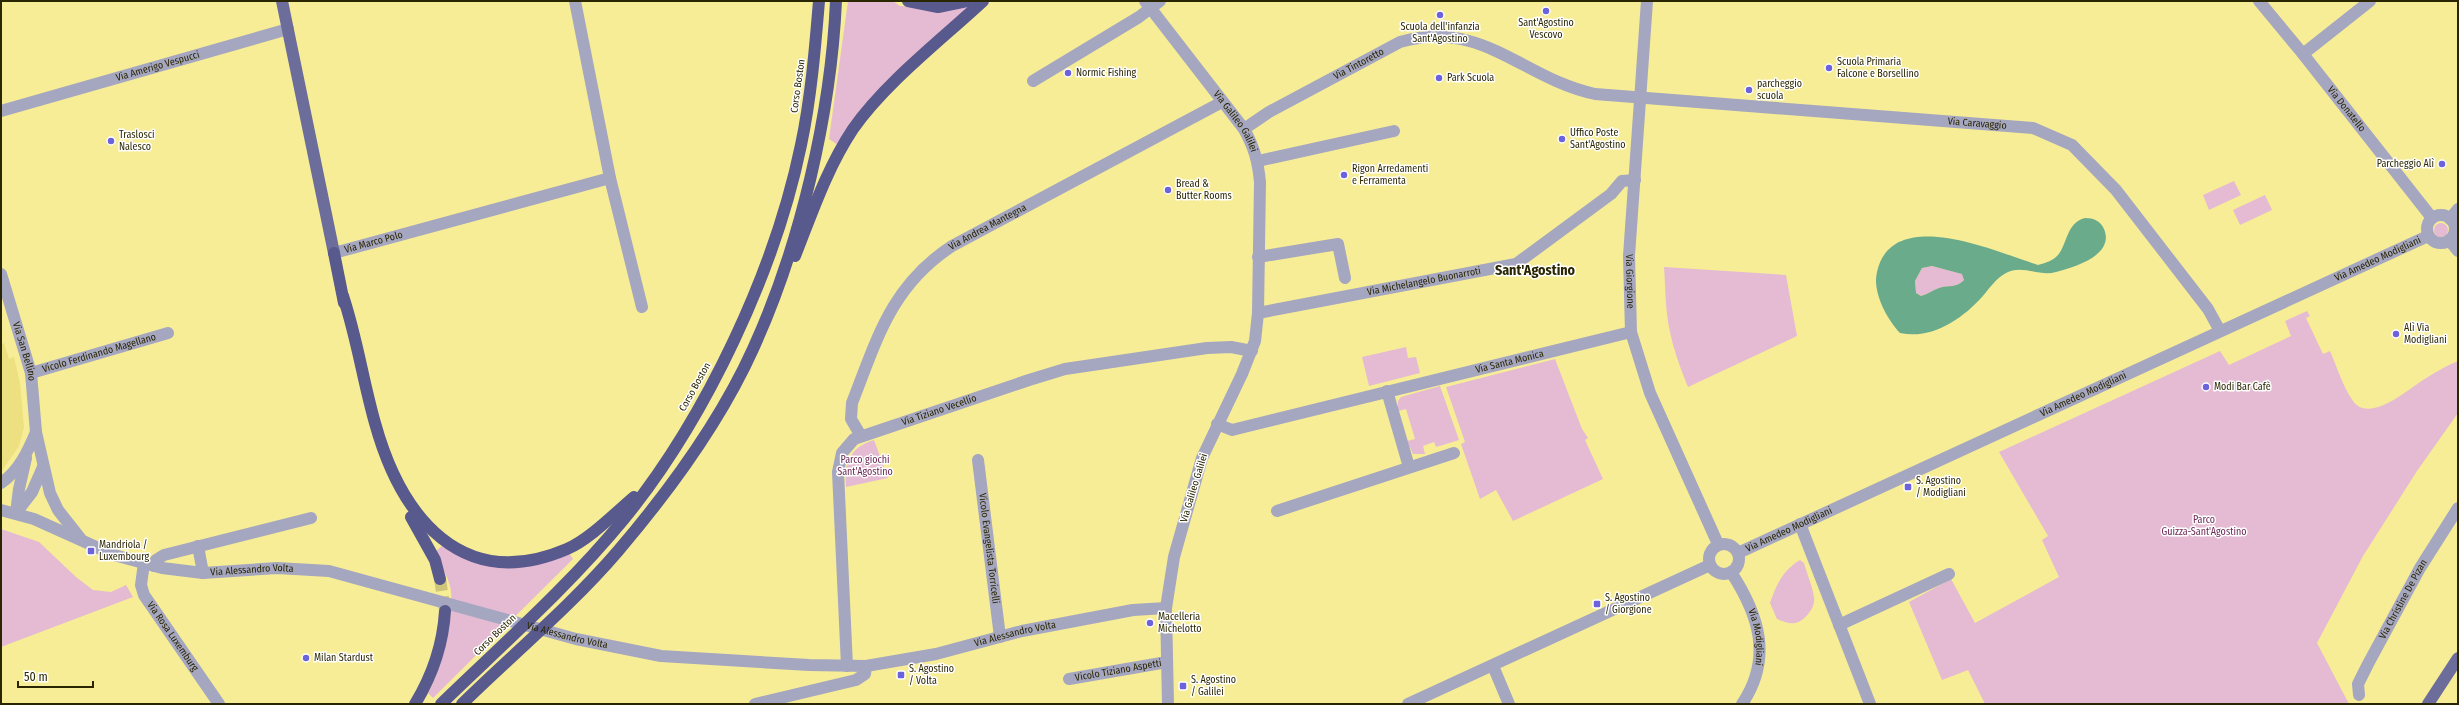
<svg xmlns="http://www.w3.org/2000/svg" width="2459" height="705" font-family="'Fira Sans Condensed',sans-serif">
<rect width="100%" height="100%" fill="#f7ed97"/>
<!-- built -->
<path fill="#ece080" d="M4,343L9,359L14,357L20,383L24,427L19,446L1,472V344Z"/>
<!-- green -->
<g fill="#e5bad3">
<path d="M848,1H893L900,6L938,8L968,1H982L838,145L829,139Z"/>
<path d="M2234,181L2241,195L2209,210L2203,195Z"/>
<path d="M2265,195L2272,210L2240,225L2233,210Z"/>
<circle cx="2441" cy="230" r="7"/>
<path d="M1932,266L1963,274L1964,280C1957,288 1948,285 1939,288C1933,290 1928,294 1921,296L1916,293L1915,281L1922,268Z"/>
<path d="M1664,267L1786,275L1797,336L1688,387C1677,360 1668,334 1666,304C1665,292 1665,279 1664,267Z"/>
<path d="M2307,311L2310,316L2306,318L2323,354L2330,351C2337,367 2343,387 2353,401C2369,424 2409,389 2423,380C2434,373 2446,366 2458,361V413L2417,471L2363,556L2317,643L2349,704H1985L1968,670L1942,680L1909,602L1951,579L1975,623L2059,577L2042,540L2048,536L1999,452L2220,351L2229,365L2291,336L2285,321Z"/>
<path d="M1406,347L1408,358L1416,357L1420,373L1369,386L1362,357Z"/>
<path d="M1555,359L1582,429L1588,438L1585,440L1603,479L1513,521L1496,490L1480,499L1461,444L1465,442L1446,387Z"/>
<path d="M1440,386L1459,440L1436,447L1434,442L1423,446L1425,454H1413L1407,441L1415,439L1406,409L1398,411V401L1401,397Z"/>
<path d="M874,440L888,478L846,487C844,463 849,448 874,440Z"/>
<path d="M1,529L39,542L76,577L93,590L111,592L126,585L133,597L1,647Z"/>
<path d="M443,545L490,566L569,553L573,559L433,698L428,693C441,671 456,611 450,586C447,574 439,564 436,551Z"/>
<path d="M1800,560L1804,563C1807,574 1812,585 1814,597C1816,607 1805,621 1795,623C1789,624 1782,621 1777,619L1770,603C1776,585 1783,570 1800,560Z"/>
</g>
<!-- water -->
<path fill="#6aab8c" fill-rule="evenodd" d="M2085,218C2093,218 2101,221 2104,229C2115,255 2075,267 2056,272C2039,277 2022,264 2006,273C1996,278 1989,289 1982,297C1962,319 1932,340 1900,333C1887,319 1872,292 1877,272C1892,204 1997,252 2038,265C2045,263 2053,261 2058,255C2068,243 2066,223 2085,218ZM1932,266L1962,274L1964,280C1957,288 1948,285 1939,288C1933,290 1928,294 1921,296L1916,293L1915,281L1922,268Z"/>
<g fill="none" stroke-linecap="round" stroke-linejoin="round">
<!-- highway-tunnel -->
<path stroke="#cec579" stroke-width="12" stroke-dasharray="12 6" stroke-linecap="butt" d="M440,579L445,611"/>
<!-- minor -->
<g stroke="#a5a6c0" stroke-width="12">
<path d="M575,1L610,178L642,307"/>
<path id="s1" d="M1145,1L1244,129C1254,147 1258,161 1260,182L1258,313L1255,341L1242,374L1202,458L1174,557L1166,608L1168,704"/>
<path id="s2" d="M1647,1L1629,256L1631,332L1650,393L1718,544"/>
<path id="s3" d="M2259,1L2303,54L2432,218"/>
<path d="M2303,54L2370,1"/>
<path d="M1033,81L1139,17L1160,1"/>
<path id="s4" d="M1,111L288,29"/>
<path id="s5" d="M1244,129L1269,112L1400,42C1484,19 1521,78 1595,94L2033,128L2072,145L2116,190L2208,309L2220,331"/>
<path d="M1258,161L1394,131"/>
<circle cx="2441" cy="229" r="14"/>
<path d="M2450,219L2458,209"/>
<path d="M2449,240L2458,251"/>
<path id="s6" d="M334,253L610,178"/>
<path d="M1258,257L1338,244L1345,278"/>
<path id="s7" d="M1,274L31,373L36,432L50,493L58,510L80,538"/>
<path id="s8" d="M1258,313L1516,264L1611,194L1622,181L1635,180"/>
<path id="s9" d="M31,373L168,333"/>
<path d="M1387,391L1409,467"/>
<path id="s10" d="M1217,424L1232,430L1631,332"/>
<path id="s11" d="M861,436L851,419L852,403C877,339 891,286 952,246L1222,102"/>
<path id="s12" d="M978,460L1000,637"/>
<path d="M1,483C19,471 28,451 36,432"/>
<path id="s13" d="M1,510L34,519L114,555L162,568L203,573L277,568L329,571L576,639L661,656L809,665L866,666L936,654L1022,631L1133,610L1166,608"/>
<path d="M1277,511L1454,453"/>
<path d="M16,513L19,489L26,458"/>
<path d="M16,513L32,492L43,467"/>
<path d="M1800,524L1870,704"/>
<circle cx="1724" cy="559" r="15"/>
<path d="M198,546L203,573"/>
<path id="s14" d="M1738,553L2428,236"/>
<path id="s15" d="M144,563L141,585L144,595L219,704"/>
<path d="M154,566L156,560L164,555L311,518"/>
<path id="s16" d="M1731,572C1759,615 1773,658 1742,704"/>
<path d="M1839,625L1949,574"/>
<path id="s17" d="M847,666L838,472L842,453L854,439L1029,380L1065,369L1207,348L1231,347L1252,351"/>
<path d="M1493,666L1509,704"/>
<path id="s18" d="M1069,679L1167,662"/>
<path id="s19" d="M2359,695L2358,684L2368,664L2420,568L2458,508"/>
<path d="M755,704L856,680L865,674L866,666"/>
<path d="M1408,704L1710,565"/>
</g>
<!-- major -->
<g stroke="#6c6d9a" stroke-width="12">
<path d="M282,1L334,253"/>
<path d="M2428,704L2458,658"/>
</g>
<!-- highway -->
<g stroke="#58598c" stroke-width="12">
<path d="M908,1L938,7L967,1"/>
<path d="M334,253L344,303"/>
<path d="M795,256C812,213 827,168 853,129C885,83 941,40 983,1"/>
<path d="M343,296C357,338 363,381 375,423C401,517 462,594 567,549C590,539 615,513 634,497"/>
<path d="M411,517L435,560L440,579"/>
<path d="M415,704C432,676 443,644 445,611"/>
<path d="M441,704C503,644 569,586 624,519C706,418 775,271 801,145C811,98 815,49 819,1"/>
<path d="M462,704C514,653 571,606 618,551C670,490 720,422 753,349C800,246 831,114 836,1"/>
</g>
</g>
<!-- markers -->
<g fill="#6b62dc" stroke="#fff" stroke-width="1.5">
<circle cx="1546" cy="11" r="4"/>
<circle cx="1440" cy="15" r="4"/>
<circle cx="1829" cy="68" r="4"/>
<circle cx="1068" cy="73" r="4"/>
<circle cx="1439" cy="78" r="4"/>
<circle cx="1749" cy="90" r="4"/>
<circle cx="1562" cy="139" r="4"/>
<circle cx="111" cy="141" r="4"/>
<circle cx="2442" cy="164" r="4"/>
<circle cx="1344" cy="175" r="4"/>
<circle cx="1168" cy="190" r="4"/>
<circle cx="2396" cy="334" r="4"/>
<circle cx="2206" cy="387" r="4"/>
<rect x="1904" y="483" width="8" height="8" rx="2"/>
<rect x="87" y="547" width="8" height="8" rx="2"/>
<rect x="1593" y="600" width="8" height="8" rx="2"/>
<circle cx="1150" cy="623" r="4"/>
<circle cx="306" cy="658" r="4"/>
<rect x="897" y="671" width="8" height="8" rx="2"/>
<rect x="1179" y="682" width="8" height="8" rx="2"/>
</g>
<g text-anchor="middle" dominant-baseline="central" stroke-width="3" stroke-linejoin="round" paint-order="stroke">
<!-- poi labels -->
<g font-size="10" fill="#2b2602" stroke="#fff" text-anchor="start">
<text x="1546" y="23" text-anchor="middle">Sant'Agostino<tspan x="1546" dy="12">Vescovo</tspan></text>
<text x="1440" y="27" text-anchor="middle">Scuola dell'infanzia<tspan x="1440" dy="12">Sant'Agostino</tspan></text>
<text x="1837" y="62">Scuola Primaria<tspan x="1837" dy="12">Falcone e Borsellino</tspan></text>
<text x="1076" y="73">Normic Fishing</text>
<text x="1447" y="78">Park Scuola</text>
<text x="1757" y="84">parcheggio<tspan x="1757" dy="12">scuola</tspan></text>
<text x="1570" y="133">Uffico Poste<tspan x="1570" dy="12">Sant'Agostino</tspan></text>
<text x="119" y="135">Traslosci<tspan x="119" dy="12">Nalesco</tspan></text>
<text x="2434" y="164" text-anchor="end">Parcheggio Alì</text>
<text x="1352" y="169">Rigon Arredamenti<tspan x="1352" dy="12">e Ferramenta</tspan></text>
<text x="1176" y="184">Bread &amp;<tspan x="1176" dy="12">Butter Rooms</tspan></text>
<text x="2404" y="328">Alì Via<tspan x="2404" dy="12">Modigliani</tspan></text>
<text x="2214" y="387">Modi Bar Cafè</text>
<text x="1916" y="481">S. Agostino<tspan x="1916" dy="12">/ Modigliani</tspan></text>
<text x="99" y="545">Mandriola /<tspan x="99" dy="12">Luxembourg</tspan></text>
<text x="1605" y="598">S. Agostino<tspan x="1605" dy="12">/ Giorgione</tspan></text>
<text x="1158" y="617">Macelleria<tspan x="1158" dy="12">Michelotto</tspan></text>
<text x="314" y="658">Milan Stardust</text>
<text x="909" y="669">S. Agostino<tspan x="909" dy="12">/ Volta</tspan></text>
<text x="1191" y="680">S. Agostino<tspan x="1191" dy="12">/ Galilei</tspan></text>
</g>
<!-- street labels -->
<g font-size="10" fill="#2b2602" stroke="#fff">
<text stroke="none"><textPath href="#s5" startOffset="132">Via Tintoretto</textPath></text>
<text stroke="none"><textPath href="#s4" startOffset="163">Via Amerigo Vespucci</textPath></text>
<text transform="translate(798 86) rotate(-82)">Corso Boston</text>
<text stroke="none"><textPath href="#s3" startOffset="139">Via Donatello</textPath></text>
<text stroke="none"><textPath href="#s1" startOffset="151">Via Galileo Galilei</textPath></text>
<text stroke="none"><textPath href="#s5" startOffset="769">Via Caravaggio</textPath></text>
<text stroke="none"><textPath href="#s11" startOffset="266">Via Andrea Mantegna</textPath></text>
<text stroke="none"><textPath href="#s6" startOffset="41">Via Marco Polo</textPath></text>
<text stroke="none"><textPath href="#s14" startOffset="704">Via Amedeo Modigliani</textPath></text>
<text stroke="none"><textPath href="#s2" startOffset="281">Via Giorgione</textPath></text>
<text stroke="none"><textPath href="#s8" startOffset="169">Via Michelangelo Buonarroti</textPath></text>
<text stroke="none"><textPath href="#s7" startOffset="81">Via San Bellino</textPath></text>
<text stroke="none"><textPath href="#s9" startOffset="71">Vicolo Ferdinando Magellano</textPath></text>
<text stroke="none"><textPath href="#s10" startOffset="302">Via Santa Monica</textPath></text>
<text transform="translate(695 387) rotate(-61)">Corso Boston</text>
<text stroke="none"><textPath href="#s14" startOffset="380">Via Amedeo Modigliani</textPath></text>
<text stroke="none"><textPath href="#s17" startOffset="322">Via Tiziano Vecellio</textPath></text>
<text transform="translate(1194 488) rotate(-73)">Via Galileo Galilei</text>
<text stroke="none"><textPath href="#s14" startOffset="56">Via Amedeo Modigliani</textPath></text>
<text stroke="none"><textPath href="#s12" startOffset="89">Vicolo Evangelista Torricelli</textPath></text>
<text stroke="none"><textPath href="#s13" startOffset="262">Via Alessandro Volta</textPath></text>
<text stroke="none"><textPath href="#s19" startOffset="107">Via Christine De Pizan</textPath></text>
<text stroke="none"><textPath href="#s13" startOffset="1040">Via Alessandro Volta</textPath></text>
<text transform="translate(495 635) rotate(-44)">Corso Boston</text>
<text stroke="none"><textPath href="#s15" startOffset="83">Via Rosa Luxemburg</textPath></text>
<text stroke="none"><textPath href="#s13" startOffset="586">Via Alessandro Volta</textPath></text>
<text stroke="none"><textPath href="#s16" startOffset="71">Via Modigliani</textPath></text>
<text stroke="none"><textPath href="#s18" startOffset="50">Vicolo Tiziano Aspetti</textPath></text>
</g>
<!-- park labels -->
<g font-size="10" fill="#6c2956" stroke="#fff">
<text x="865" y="460">Parco giochi<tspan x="865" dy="12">Sant'Agostino</tspan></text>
<text x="2204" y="520">Parco<tspan x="2204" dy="12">Guizza-Sant'Agostino</tspan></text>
</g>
<!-- district labels -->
<g font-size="14" font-weight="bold" fill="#2b2602" stroke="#fff">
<text x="1535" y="270">Sant'Agostino</text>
</g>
</g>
<!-- border -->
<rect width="2459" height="705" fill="none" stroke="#2b2602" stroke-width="4"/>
<!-- scale -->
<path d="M18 681v6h75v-6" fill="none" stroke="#2b2602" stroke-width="2"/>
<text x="24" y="681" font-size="12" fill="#2b2602" stroke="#ffffff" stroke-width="3" paint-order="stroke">50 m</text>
</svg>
